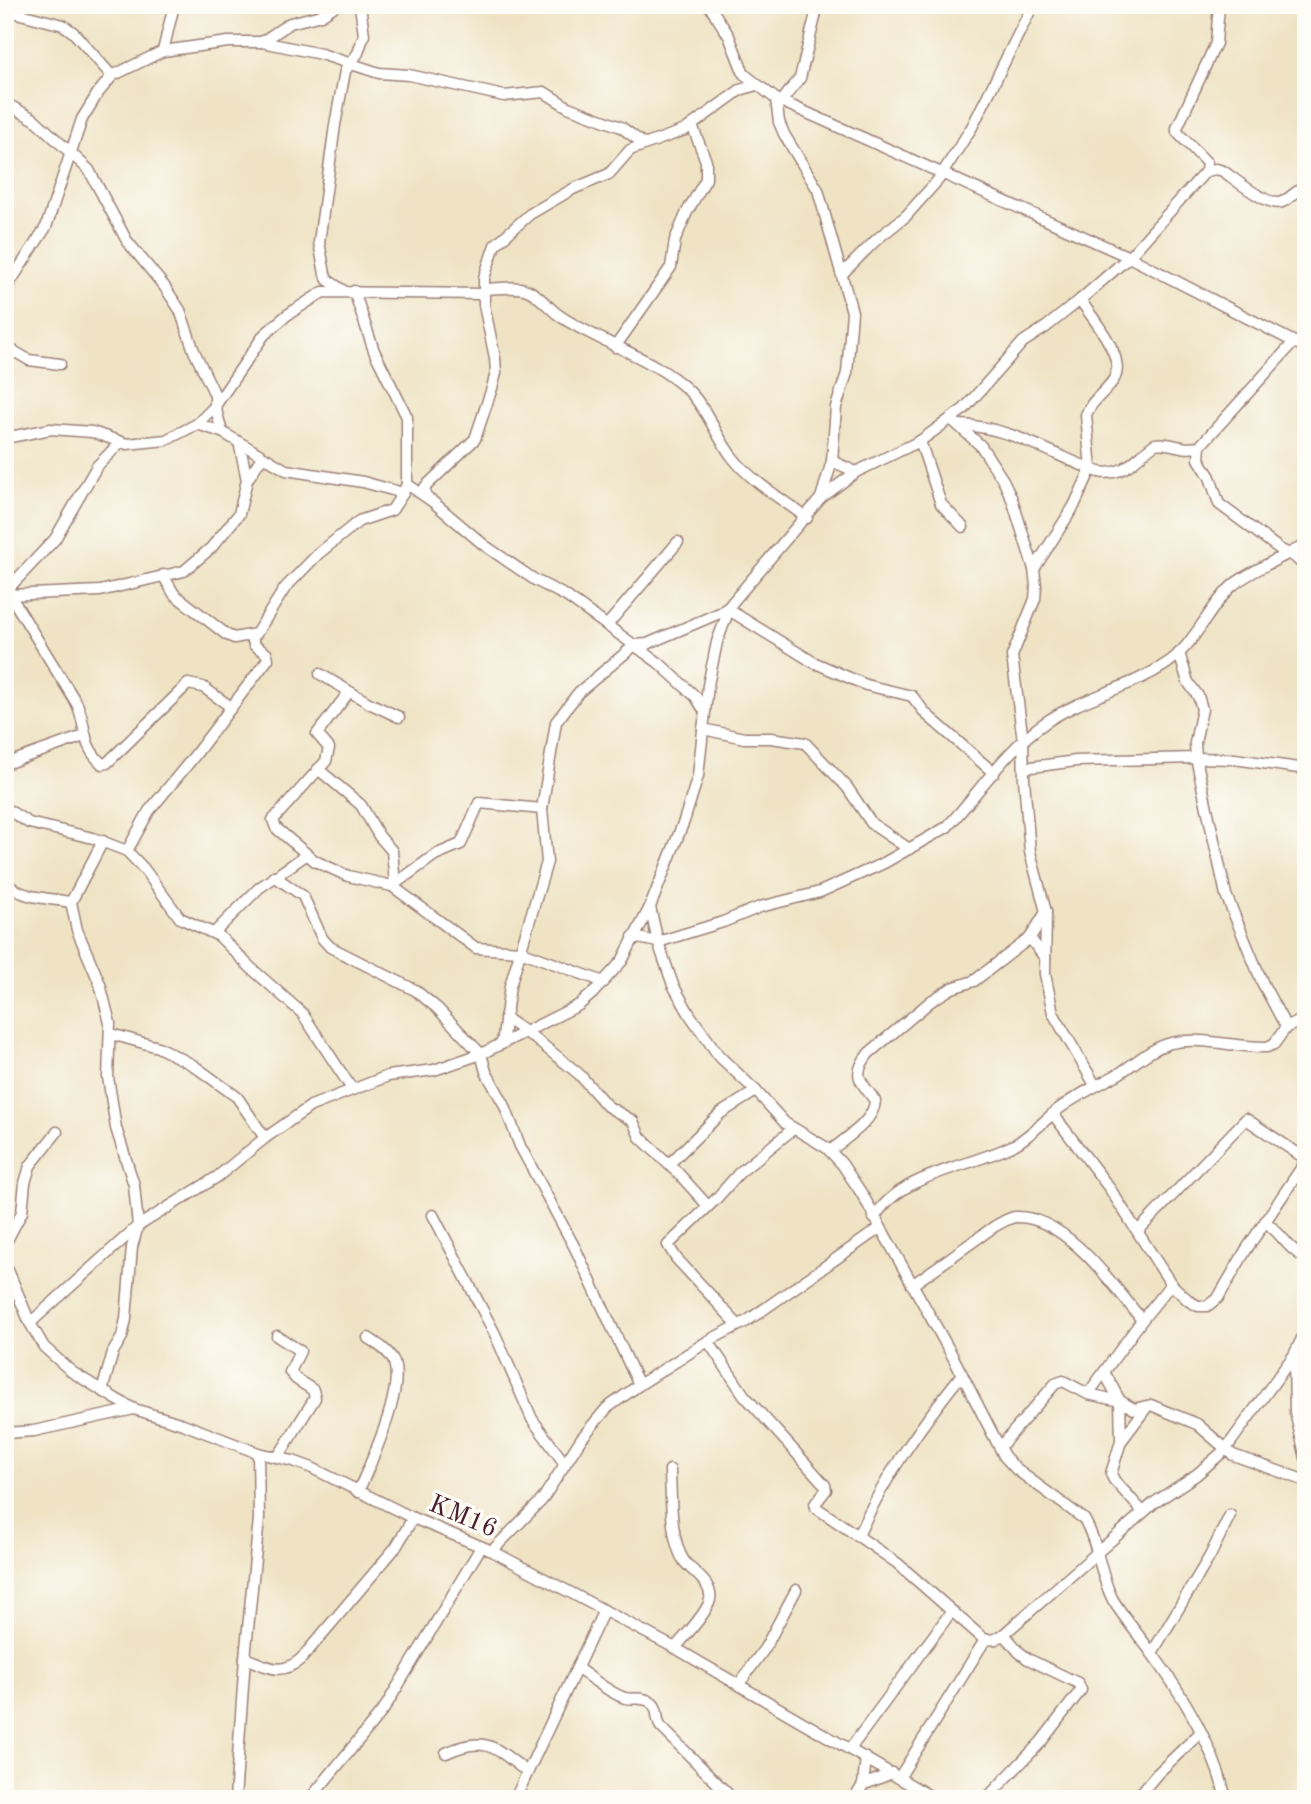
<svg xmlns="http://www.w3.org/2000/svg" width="1311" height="1804" font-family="'Old Standard TT',serif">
<rect width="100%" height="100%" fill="#fdfcf7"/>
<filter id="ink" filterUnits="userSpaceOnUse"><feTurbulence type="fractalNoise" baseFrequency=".0143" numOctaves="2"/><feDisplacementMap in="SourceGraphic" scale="14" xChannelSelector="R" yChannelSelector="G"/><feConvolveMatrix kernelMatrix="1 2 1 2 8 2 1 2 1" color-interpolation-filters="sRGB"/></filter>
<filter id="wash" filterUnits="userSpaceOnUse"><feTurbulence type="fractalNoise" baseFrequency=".00686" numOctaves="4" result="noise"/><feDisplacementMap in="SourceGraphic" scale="28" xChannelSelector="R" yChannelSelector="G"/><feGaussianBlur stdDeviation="1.57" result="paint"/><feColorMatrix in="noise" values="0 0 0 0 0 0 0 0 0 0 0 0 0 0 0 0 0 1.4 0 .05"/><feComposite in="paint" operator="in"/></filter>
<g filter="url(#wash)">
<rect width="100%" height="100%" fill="#efe3c4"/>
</g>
<g filter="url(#ink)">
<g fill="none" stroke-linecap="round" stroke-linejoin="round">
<defs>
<g id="minor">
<path d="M709,5L729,36L744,74L776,99L1129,257L1306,348"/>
<path d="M5,10L63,25L73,32L112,76"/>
<path d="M262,42L290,23L321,15L336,5"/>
<path d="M163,51L228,42H262L321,54L379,73L409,75L504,96L544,92L568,107L621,127L644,144"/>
<path d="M776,99L779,122L784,134L818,190L852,312L847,373L836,407L832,461L821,498"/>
<path d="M781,102L800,78L818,5"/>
<path d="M5,103L34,119L89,170L127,241L164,286L180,310L194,351L215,395V406L222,432"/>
<path d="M1206,171L1207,163L1177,132V128L1216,43L1219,5"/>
<path d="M842,274L877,239L906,216L938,180L972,127L1033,5"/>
<path d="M5,290L46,227L82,119L98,93L112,76L163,51L174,5"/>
<path d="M344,291L328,280L325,274L319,242L335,125L345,71L358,53L364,35L360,5"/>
<path d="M5,346L29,360L60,364"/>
<path d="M615,347L671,267L675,240L687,212L706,179V161L692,125"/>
<path d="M951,419L981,446L1003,480L1012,499L1034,569L1036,586L1035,599L1012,656L1023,741L1024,779L1030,852L1046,912L1045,974L1053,1013L1095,1085"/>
<path d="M197,424L222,432L286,470L363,482L403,493"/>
<path d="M959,425C1010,426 1052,455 1099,472C1125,477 1136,457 1155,444C1170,441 1184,452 1200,446L1294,342"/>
<path d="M5,438L51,429L92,432L127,444L166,440L197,424L215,406L264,335L287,315L323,292L484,294V289C497,289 515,285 527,290C539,294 549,309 560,316C600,343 655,358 689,391C708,410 716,437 733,458C752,482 782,499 807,518"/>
<path d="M920,441L941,504L963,527"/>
<path d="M239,442L247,480"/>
<path d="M1200,446L1199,459L1210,477L1219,504L1281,550L1295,557L1306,568"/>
<path d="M832,461L856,472"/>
<path d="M407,484L433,502L484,545L535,580L566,596L659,663L696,697L704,710"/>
<path d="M425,496V487L475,439L492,388L496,373L495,358L484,305V278L495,245L530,214L573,189L609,174L630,150L685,130L740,90L756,85"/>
<path d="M1034,569L1074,506L1091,469L1086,415C1091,400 1106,392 1114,379C1127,358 1092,317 1080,300"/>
<path d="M163,575L174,594L227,635L234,638L256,634L285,588L318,554L359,521L392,510L403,493L407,484V417L374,351L354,291"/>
<path d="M5,592L55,539L97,466L120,443"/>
<path d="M8,595L100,591L184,571L211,548L239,514L247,480L262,457"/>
<path d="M10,595L77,704C88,729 80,743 102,764L107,763L188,684L203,687L231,707"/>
<path d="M729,610L813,662L866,685L912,696L926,714L994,773"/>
<path d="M608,624L678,542"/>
<path d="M1179,653L1188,682L1198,696L1202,709L1195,743L1196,758L1226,895L1263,984L1285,1025L1290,1026L1306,1018"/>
<path d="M320,674L369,703L399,717"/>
<path d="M349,692L317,734L329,748L326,761L273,820L276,828L315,861L348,876L392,886L476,948L520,951L604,982"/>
<path d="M703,729L744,738H771L805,743L847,787L872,824L909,849"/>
<path d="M5,764L84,736"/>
<path d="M1024,768L1076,761L1196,758L1234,759L1306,769"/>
<path d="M318,769L361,805L379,836L392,851L395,884"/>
<path d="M5,808L29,823L93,838L127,851L144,869L180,918L219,936L251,968L302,1013L352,1089"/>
<path d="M127,851L149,811L192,759L268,659L267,654L254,645L252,636"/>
<path d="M274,876L303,896L322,938L330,947L415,990L437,1008L481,1054L486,1072L504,1104L520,1146L575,1248L639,1385"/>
<path d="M5,882C22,899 48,898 71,902"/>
<path d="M392,886L435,855L461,844L479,803L542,809"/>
<path d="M650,907L658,942L673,985L690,1015L719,1056L756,1091L785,1123L827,1148L842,1164L862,1194L953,1357L1004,1456L1017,1470L1084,1519C1099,1544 1099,1574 1113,1600C1124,1618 1138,1634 1151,1652C1183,1695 1214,1746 1226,1799"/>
<path d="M214,933L259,888L306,855"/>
<path d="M633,937L658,942L723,922L760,907L820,892L884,863L947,827C979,793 1006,749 1046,722C1083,697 1128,689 1166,664C1194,646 1207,610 1231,587C1244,574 1288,554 1306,545"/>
<path d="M1030,938L1045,958"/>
<path d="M505,1018L534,1038L579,1074L607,1106L633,1121L640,1137L679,1174L708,1206"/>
<path d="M111,1034L158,1047L193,1065L237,1097L265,1138"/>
<path d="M502,1044L510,986L547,862L542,809L556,722L579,692L635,645L647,644L722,612L731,605"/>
<path d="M1053,1114L1110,1189L1171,1284L1189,1301L1198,1306H1207L1218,1298L1246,1250L1306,1161"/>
<path d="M830,1151C844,1139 874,1122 875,1101C862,1081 850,1077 869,1053L931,1001L952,988L974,981L1030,938L1046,912"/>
<path d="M669,1164L721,1113L756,1091"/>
<path d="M433,1215L495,1334L532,1419L565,1464"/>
<path d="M874,1218C902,1172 969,1168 1014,1145C1032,1135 1044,1120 1060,1108C1079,1094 1100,1084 1120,1073C1137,1062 1151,1048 1171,1043C1202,1036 1236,1048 1267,1047L1274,1044L1287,1026"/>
<path d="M1265,1222C1281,1232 1288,1250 1306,1258"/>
<path d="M1138,1231L1246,1119L1306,1159"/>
<path d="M5,1244L22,1212L25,1183L30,1166L57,1132"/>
<path d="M5,1263L30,1323L44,1347L72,1372L116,1399L134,1409L183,1424L258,1453L293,1461L312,1468L413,1518L492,1551L675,1648L935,1799"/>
<path d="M912,1285L995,1226C1001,1223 1008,1218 1015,1217C1064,1214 1114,1286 1142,1320"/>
<path d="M30,1323L138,1226L217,1177L265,1138L311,1106L388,1076L434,1070L481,1054L579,1005L593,993L622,961L650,907L684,821L698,776L708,685L717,642L731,604L821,498L856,472L920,441L964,409L1023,342L1046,327L1080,300L1129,257L1206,171L1216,169L1223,171C1235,179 1269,208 1282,202C1291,198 1295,190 1306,188"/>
<path d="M738,1325L676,1258L668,1245L716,1199L739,1173L793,1129"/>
<path d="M277,1336L300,1351L290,1372L296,1379L313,1390L315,1398L278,1457"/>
<path d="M708,1341L744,1395L825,1485L826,1490L815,1504V1507L858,1536"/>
<path d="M1294,1356L1295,1412L1306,1458"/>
<path d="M1104,1372L1120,1401L1121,1441L1111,1474L1114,1480L1143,1512"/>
<path d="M962,1374C922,1424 884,1477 858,1536L897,1563L985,1640L996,1639L1004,1634L1154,1503L1196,1475L1225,1450L1294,1355L1306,1330"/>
<path d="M102,1391L113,1352L122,1337L126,1319L132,1247L138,1226L137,1216L134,1185L116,1128L108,1077L110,1023L100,984L77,930L71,902L103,841"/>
<path d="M1088,1394L1120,1401L1134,1409L1151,1405L1165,1411L1197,1424L1233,1455L1306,1481"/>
<path d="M5,1433L34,1431L134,1409"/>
<path d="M1122,1440L1146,1408"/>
<path d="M1000,1447L1055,1384L1063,1381L1088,1394L1142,1320L1171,1284"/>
<path d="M670,1470C671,1495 670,1540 684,1561C693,1573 713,1583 710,1600C707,1613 685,1636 675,1648"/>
<path d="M358,1492C370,1464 406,1389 393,1360C388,1350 377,1344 368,1338"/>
<path d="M492,1551L542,1500L581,1439L607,1408L639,1385L708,1341L747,1321L880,1228"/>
<path d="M1152,1653L1210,1556L1230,1515"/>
<path d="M245,1658C269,1667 281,1677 302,1658L396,1547L413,1518"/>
<path d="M578,1669C592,1678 609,1693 625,1698C634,1700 644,1696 652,1703C660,1710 655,1720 661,1727L733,1799"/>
<path d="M739,1684L765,1648L796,1590"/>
<path d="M850,1749L951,1612"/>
<path d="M446,1753C485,1735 495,1747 527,1772"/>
<path d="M899,1778L985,1640"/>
<path d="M863,1785L892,1773"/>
<path d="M235,1799L245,1658L259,1519L258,1453"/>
<path d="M310,1799L384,1709L481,1547"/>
<path d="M515,1799L604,1610"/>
<path d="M854,1799L863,1785L866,1758"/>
<path d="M986,1799L1041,1742L1081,1690L1078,1683L1028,1659L1019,1652L1004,1634"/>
<path d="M1136,1799L1157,1774L1201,1732"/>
</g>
</defs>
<!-- minor casing -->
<use href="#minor" stroke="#9c8178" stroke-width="13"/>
<!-- minor -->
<use href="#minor" stroke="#fff" stroke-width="10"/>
</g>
</g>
<g text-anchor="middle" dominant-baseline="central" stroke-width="7" stroke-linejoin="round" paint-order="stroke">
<!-- street labels -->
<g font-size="26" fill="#4a1f2b" stroke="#fdfcf7">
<text transform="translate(463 1517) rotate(23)">KM16</text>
</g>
</g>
<!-- margin -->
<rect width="1311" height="1804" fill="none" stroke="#fdfcf7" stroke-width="28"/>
</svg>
